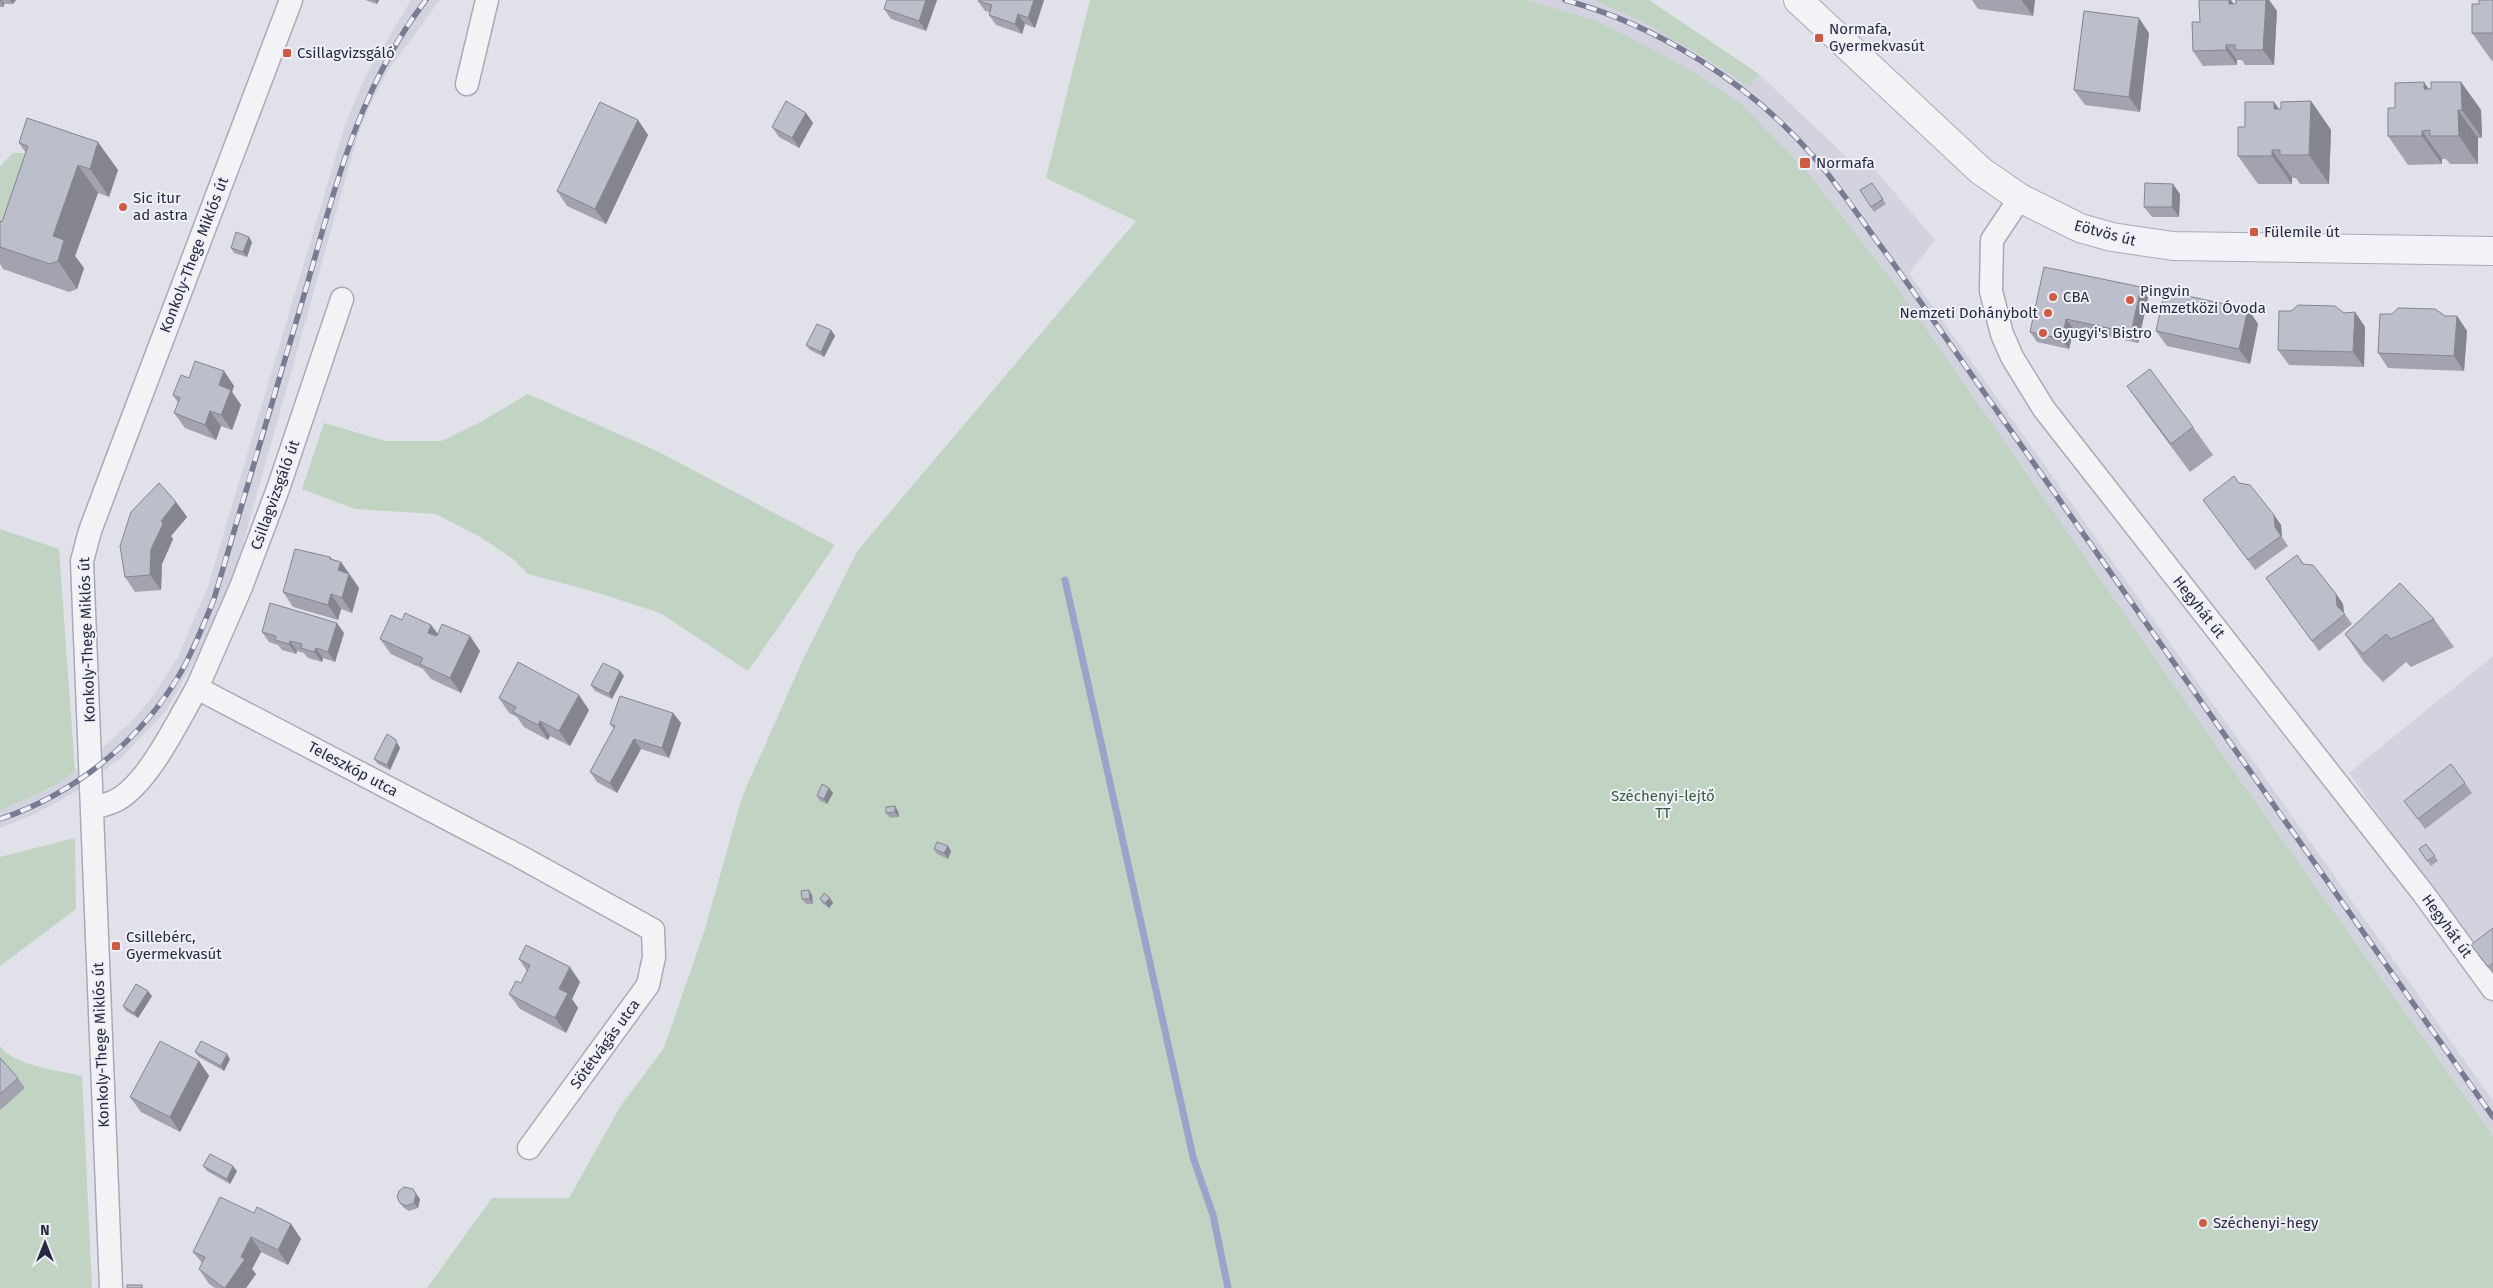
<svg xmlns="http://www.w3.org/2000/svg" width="2493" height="1288" font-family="'Fira Sans',sans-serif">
<rect width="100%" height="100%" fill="#e0e1e9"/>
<!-- built -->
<g fill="#d2d3de">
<path d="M411,0H440L387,72L367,112L357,138L237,565L207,638L166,711L122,757L75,792L33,815L0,828V811L54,786L87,762L133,720L151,699L178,657L208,586L345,125L366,75Z"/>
<path d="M1527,0H1593L1618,10L1680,42L1751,87L1759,74L1854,164L1864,157L1935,240L1909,273L2493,1101V1136L2247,790L1876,259L1621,33L1594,20Z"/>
<path d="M2493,656V975L2349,773Z"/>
</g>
<!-- green -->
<g fill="#c1d3c2">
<path d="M1090,0H1527L1594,20L1621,33L1680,64L1740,103L1806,171L1891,279L2247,790L2493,1136V1288H427L492,1198H569L620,1107L664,1048L705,929L742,797L805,655L858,550L1136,221L1046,178Z"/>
<path d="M1593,0H1649L1759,74L1750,87C1700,54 1649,22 1593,0Z"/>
<path d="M13,153H24L31,156L0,227V166Z"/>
<path d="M528,394L657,451L835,545L748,671L660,613L592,591L528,574L512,558L482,538L436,514L355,509L302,489L324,423L386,441H441L477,424Z"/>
<path d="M0,529L59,549L75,771L54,786L0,811Z"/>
<path d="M75,838L76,909L0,966V857Z"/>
<path d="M0,1046C14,1066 58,1070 82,1076L92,1288H0Z"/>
</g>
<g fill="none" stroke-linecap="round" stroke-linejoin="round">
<!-- stream -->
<path stroke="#9aa3ca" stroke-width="7" d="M1065,580L1193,1157L1213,1215L1228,1288"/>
<defs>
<g id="minor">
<path d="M467,84L487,0"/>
<path d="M2020,198L1992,240L1991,291L2002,334L2012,357L2044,409L2423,893L2493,989"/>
<path d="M197,688L241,587L278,489L342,299"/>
<path d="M93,808C100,806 108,804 115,801C148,785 178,720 197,688L519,856L653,930L654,957L648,985L529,1148"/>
<path d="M111,1288L82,561L90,531L114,467L291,0"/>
</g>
<path id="tertiary" d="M1798,0L1981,171L2020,198L2080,228L2112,237L2173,246L2493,251"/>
</defs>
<!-- minor casing -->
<use href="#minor" stroke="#a9aab7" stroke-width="25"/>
<!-- tertiary casing -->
<use href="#tertiary" stroke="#a9aab7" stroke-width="30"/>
<!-- minor -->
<use href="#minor" stroke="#f3f3f7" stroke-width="22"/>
<!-- tertiary -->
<use href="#tertiary" stroke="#f3f3f7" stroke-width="28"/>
<defs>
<g id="rail">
<path d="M1565,0C1657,25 1751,84 1813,156C1841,188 1865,226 1891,260L2493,1117"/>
<path d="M0,819C73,795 142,740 181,672C194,649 204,624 214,599C243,500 272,401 302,302C334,194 356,91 426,0"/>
</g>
</defs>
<!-- rail casing -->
<use href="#rail" stroke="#797b93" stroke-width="5.5"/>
<!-- rail -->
<use href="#rail" stroke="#eff0f7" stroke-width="4" stroke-dasharray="11" stroke-linecap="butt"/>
</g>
<!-- wall -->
<g fill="#a3a3af">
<path d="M0,0H16L13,4H4V7H0Z"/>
<path d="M365,0H379L377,4Z"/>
<path d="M937,0L926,31L891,19L884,9Z"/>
<path d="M979,0H1044L1035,28L1025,24L1022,34L996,25L989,15L990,12L985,11L978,1Z"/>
<path d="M1972,0H2035L2033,16L1978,9Z"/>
<path d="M2236,0H2269L2277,11L2274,65H2245L2242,60H2237V65L2203,66L2193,51L2200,22L2234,4H2236Z"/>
<path d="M2493,0V61H2492L2472,33L2479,4Z"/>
<path d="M2149,33L2140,112L2085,105L2074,90Z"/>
<path d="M2461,82L2481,110L2482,138H2478V164H2450L2446,159H2442V164L2408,165L2388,136L2395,108L2429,89Z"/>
<path d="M2311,101L2331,130L2329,184H2300L2296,178H2292V184H2258L2238,156L2245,127L2274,102L2279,109Z"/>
<path d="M806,113L813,123L799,148L779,137L772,127Z"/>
<path d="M638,120L648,135L606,224L567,206L557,191Z"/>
<path d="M19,143L118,170L109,197L98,193L75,256L84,268L77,289L69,292L3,269L0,264V221L2,222L26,153Z"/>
<path d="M1872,183L1886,204L1874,212L1860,190Z"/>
<path d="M2180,194L2179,217H2152L2144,207Z"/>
<path d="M252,242L247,257L234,253L231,248Z"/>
<path d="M2141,287L2148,298L2138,343L2074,329L2069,349L2037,342L2030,332Z"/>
<path d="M2248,309L2258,324L2250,364L2167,346L2156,331Z"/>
<path d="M2355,312L2365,327L2364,367L2289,365L2278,350L2344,313Z"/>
<path d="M2457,316L2467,331L2464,371L2388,368L2378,353Z"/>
<path d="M831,330L835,336L824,357L810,350L806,345Z"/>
<path d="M224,371L234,386L232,392L241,405L232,430L221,426L216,440L185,428L174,413L178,403L173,395L189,378Z"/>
<path d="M2127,386L2193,427L2213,455L2190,472L2147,414Z"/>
<path d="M2239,483L2274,515L2281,525L2282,537L2288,546L2255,570L2203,500Z"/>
<path d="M176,502L187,517L171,536L173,539L162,564L161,590L135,592L125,577Z"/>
<path d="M2297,555L2304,564L2336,594L2343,604L2344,613L2352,624L2319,651L2266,578Z"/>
<path d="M330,557L332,559L341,562L359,588L352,613L341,609L338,620L293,607L283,592Z"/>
<path d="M2434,619L2454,647L2411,667L2406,662L2383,682L2364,662L2345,634Z"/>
<path d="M402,620L431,625L438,634L470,636L480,651L461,693L431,679L423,669L391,654L380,639Z"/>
<path d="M262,632L344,633L335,662L323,658L322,662L308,658L304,653L297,651L296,654L282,650L278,645L269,642Z"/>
<path d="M620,671L624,676L612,699L595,691L591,685Z"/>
<path d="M499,698L589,710L570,746L550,736L548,740L524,727L517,717L509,713Z"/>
<path d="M673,713L681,723L669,758L641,749L617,793L597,782L590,772L614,729L610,724Z"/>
<path d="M398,744L400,748L390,770L378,764L374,759Z"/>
<path d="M2465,783L2472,793L2425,829L2404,801Z"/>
<path d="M829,788L833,793L827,804L820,801L817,796Z"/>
<path d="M898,811L899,817L890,818L886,813Z"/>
<path d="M2426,844L2438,861L2431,866L2419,849Z"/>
<path d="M948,846L951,851L948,859L937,854L934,849Z"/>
<path d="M809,890L812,895L813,904H806L802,899Z"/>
<path d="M820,899L833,903L829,908L823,904Z"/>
<path d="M2493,928V974L2478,955Z"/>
<path d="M519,959L580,982L572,999L578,1008L566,1033L520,1009L509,994L521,983L527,971Z"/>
<path d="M152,996L138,1018L126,1011L123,1006Z"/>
<path d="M195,1052L230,1059L224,1071L199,1057Z"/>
<path d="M0,1058L18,1078L25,1088L0,1110Z"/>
<path d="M199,1061L209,1076L180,1132L141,1112L130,1097Z"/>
<path d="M203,1166L237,1171L230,1184L207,1171Z"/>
<path d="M420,1199L418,1208L409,1211L404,1208L400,1203Z"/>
<path d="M254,1213L291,1224L301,1239L288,1265L261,1252L252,1269L256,1274L246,1288H215L209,1284L199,1269L202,1263L193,1252Z"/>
</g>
<!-- shaded-wall -->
<g fill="#84858f">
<path d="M0,0H1L4,4V7L0,1Z"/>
<path d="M10,0H16L13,4Z"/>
<path d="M375,0H379L377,4Z"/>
<path d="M926,0H937L926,31L919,21Z"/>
<path d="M1034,0H1044L1035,28L1028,18Z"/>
<path d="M2022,0H2035L2033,16L2022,1Z"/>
<path d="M2229,0H2231L2239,11L2229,4Z"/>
<path d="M2266,0H2269L2277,11L2274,65L2263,50Z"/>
<path d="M1018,14L1025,24L1022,34L1015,24Z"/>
<path d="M2139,18L2149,33L2140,112L2129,97Z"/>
<path d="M2226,45L2237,60V65L2226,50Z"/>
<path d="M2424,82L2444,111L2424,89Z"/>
<path d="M2461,82L2481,110L2482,138L2462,110Z"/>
<path d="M2311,101L2331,130L2329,184L2309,155Z"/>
<path d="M2274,102L2294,130L2274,109Z"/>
<path d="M2458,110L2478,138V164L2459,136Z"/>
<path d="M806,113L813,123L799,148L792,138Z"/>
<path d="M638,120L648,135L606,224L595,209Z"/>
<path d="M2422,131L2442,159V164L2422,136Z"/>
<path d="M98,142L118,170L109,197L90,169Z"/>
<path d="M2272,150L2292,178V184L2272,156Z"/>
<path d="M78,165L98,193L75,256L84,268L77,289L58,261L53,236Z"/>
<path d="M2173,184L2180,194L2179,217L2172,207Z"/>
<path d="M249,237L252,242L247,257L243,252Z"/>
<path d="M2141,287L2148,298L2138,343L2131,333Z"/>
<path d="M2248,309L2258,324L2250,364L2239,349Z"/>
<path d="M2355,312L2365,327L2364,367L2353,352Z"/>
<path d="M2457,316L2467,331L2464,371L2454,356Z"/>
<path d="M2066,319L2074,329L2069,349L2062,339Z"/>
<path d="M831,330L835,336L824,357L821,352Z"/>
<path d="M224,371L234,386L232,392L241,405L232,430L221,415L219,385Z"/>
<path d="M210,411L221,426L216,440L205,425Z"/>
<path d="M176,502L187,517L171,536L173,539L162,564L161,590L150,575L151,549L161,521Z"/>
<path d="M2274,515L2281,525L2282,537L2275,527Z"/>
<path d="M330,557L339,569L341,562L359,588L352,613L342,598L330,559Z"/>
<path d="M331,594L341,609L338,620L328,605Z"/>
<path d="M2336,594L2343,604L2344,616L2337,606Z"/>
<path d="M337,623L344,633L335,662L328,652Z"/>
<path d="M431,625L442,640L428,633Z"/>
<path d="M470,636L480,651L461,693L450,678Z"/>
<path d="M290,641L297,651L296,654L289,644Z"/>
<path d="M316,648L323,658L322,662L314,652Z"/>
<path d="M620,671L624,676L612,699L609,694Z"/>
<path d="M579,695L589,710L570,746L559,731Z"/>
<path d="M673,713L681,723L669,758L662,748Z"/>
<path d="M540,721L550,736L548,740L538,725Z"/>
<path d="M395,739L400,748L390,770L387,765Z"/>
<path d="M634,739L641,749L617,793L610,783Z"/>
<path d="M829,788L833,793L827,804L824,799Z"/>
<path d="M895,806L898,811L899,817L895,812Z"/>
<path d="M948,846L951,851L948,859L944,853Z"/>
<path d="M809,890L812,895L813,904L810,899Z"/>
<path d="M830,898L833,903L829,908L825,903Z"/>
<path d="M570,967L580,982L572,999L578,1008L566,1033L555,1018L559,989Z"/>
<path d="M148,991L152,996L138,1018L134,1013Z"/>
<path d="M227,1054L230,1059L224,1071L221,1066Z"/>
<path d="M199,1061L209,1076L180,1132L170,1117Z"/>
<path d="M233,1166L237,1171L230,1184L227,1179Z"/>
<path d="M413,1189L420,1199L418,1208L414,1203Z"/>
<path d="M291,1224L301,1239L288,1265L278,1250Z"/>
<path d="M251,1237L261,1252L252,1269L256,1274L246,1288H225Z"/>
</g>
<!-- building -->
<g fill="#bdbecc" stroke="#84858f">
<path d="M887,0H926L919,21L884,9Z"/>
<path d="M979,0H1034L1028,18L1018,14L1015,24L989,15L992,5L978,1Z"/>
<path d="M2199,0H2229V4H2236V0H2266L2263,50H2235V45H2226V50L2193,51L2192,22H2200Z"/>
<path d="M2479,0H2493V33H2472V4H2479Z"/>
<path d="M2084,11L2139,18L2129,97L2074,90Z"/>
<path d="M2424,82V89H2431V82H2461L2462,110H2458L2459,136H2430V130L2422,131V136H2388V108H2395V83Z"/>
<path d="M786,101L806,113L792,138L772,127Z"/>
<path d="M2311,101L2309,155H2280V150H2272V156H2238V127H2245V102H2274V109H2281V102Z"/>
<path d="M600,102L638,120L595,209L557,191Z"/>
<path d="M27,118L98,142L90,169L78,165L53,236L64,240L58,261L50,264L0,247V221L2,222L28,146L19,143Z"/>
<path d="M1872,183L1883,199L1871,207L1860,190Z"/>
<path d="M2145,183L2173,184L2172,207H2144Z"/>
<path d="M236,232L249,237L243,252L231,248Z"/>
<path d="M2044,267L2141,287L2131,333L2066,319L2062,339L2030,332Z"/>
<path d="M2169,292L2248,309L2239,349L2156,331L2164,294L2169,295Z"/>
<path d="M2298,305L2335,306L2344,313L2355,312L2353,352L2278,350L2279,311H2291Z"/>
<path d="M2398,308L2435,309L2445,316H2457L2454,356L2378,353L2380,314H2392Z"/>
<path d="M817,324L831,330L821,352L806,345Z"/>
<path d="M195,361L224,371L219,385L231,390L221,415L210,411L205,425L174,413L180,398L173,395L181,375L189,378Z"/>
<path d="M2150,369L2193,427L2171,444L2127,386Z"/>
<path d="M2234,476L2239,483L2250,485L2274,515L2275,527L2281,536L2248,560L2203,500Z"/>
<path d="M159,483L176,502L161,521L163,524L151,549L150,575L125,577L120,546L131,512Z"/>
<path d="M295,549L330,557V559L341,562L338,570L349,574L342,598L331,594L328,605L283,592Z"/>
<path d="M2297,555L2303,564L2313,565L2336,594L2337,606L2345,614L2312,641L2266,578Z"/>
<path d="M2400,583L2434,619L2391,639L2386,634L2363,654L2345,634Z"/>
<path d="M270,603L337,623L328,652L316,648L314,652L301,648L302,644L290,641L289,644L275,640L276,636L262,632Z"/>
<path d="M405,613L431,625L428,633L437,636L442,624L470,636L450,678L420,664L423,658L380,639L391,615L402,620Z"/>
<path d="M518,662L579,695L559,731L540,721L538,725L513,712L516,707L499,698Z"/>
<path d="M603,663L620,671L609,694L591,685Z"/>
<path d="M620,696L673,713L662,748L634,739L610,783L590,772L615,726L610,724Z"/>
<path d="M387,734L395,739L397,742L387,765L374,759Z"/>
<path d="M2451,764L2465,783L2418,819L2404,801Z"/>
<path d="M822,784L829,788L824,799L817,796Z"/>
<path d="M895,806V812L886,813V807Z"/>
<path d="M937,842L948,846L944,853L934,849Z"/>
<path d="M2426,844L2435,856L2427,861L2419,849Z"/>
<path d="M809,890L810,899H802L801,891Z"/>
<path d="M824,893L830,898L825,903L820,899Z"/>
<path d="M2493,928V963L2488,967L2471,945Z"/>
<path d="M526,945L570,967L559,989L568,993L555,1018L509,994L516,981L521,983L530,965L519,959Z"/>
<path d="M136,984L148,991L134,1013L123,1006Z"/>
<path d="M160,1041L199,1061L170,1117L130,1097Z"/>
<path d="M201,1041L227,1054L221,1066L195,1052Z"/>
<path d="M0,1058L18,1078L0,1094Z"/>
<path d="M210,1154L233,1166L227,1179L203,1166Z"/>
<path d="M404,1187L413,1189L416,1194L414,1203L406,1206L400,1203L397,1197L399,1191Z"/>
<path d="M220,1197L254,1213L257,1207L291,1224L278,1250L251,1237L241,1257L245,1259L225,1288H224L199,1269L205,1257L193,1252Z"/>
<rect x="127" y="1285" width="15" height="3"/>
</g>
<!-- markers -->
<g fill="#d05943" stroke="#eff0f7" stroke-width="2">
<rect x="1814" y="33" width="10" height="10" rx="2.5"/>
<rect x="282" y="48" width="10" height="10" rx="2.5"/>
<rect x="1799" y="157" width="12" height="12" rx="2.5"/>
<circle cx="123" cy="207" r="5"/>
<rect x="2249" y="227" width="10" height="10" rx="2.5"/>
<circle cx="2053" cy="297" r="5"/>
<circle cx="2130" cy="300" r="5"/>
<circle cx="2048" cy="313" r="5"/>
<circle cx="2043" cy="333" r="5"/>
<rect x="111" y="941" width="10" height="10" rx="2.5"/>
<circle cx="2203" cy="1223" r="5"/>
</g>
<g text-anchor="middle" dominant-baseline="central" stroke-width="4" stroke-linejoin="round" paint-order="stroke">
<!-- poi labels -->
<g font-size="15" fill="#282a41" stroke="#eff0f7" text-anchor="start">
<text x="1829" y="29">Normafa,<tspan x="1829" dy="17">Gyermekvasút</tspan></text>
<text x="297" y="53">Csillagvizsgáló</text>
<text x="1816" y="163">Normafa</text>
<text x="133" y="198">Sic itur<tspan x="133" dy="17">ad astra</tspan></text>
<text x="2264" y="232">Fülemile út</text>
<text x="2140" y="291">Pingvin<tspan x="2140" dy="17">Nemzetközi Óvoda</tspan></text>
<text x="2063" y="297">CBA</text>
<text x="2038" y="313" text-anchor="end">Nemzeti Dohánybolt</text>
<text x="2053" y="333">Gyugyi's Bistro</text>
<text x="126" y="937">Csillebérc,<tspan x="126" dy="17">Gyermekvasút</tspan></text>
<text x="2213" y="1223">Széchenyi-hegy</text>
</g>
<!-- street labels -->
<g font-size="15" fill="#282a41" stroke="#eff0f7">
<text transform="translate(2105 233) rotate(15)">Eötvös út</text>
<text transform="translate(194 255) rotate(-69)">Konkoly-Thege Miklós út</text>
<text transform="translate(275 495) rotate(-70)">Csillagvizsgáló út</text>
<text transform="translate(2199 607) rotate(52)">Hegyhát út</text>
<text transform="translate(87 640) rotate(-92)">Konkoly-Thege Miklós út</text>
<text transform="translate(353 769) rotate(28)">Teleszkóp utca</text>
<text transform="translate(2447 926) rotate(54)">Hegyhát út</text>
<text transform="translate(605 1044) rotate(-54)">Sötétvágás utca</text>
<text transform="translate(101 1045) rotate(-92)">Konkoly-Thege Miklós út</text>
</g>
<!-- park labels -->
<g font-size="15" fill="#355d3a" stroke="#eff0f7">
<text x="1663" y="796">Széchenyi-lejtő<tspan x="1663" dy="17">TT</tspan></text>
</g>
</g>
<!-- north arrow -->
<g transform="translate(45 1243)" stroke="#eff0f7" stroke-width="4" paint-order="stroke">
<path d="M0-4L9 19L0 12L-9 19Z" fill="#282a41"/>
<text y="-8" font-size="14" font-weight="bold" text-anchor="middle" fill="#282a41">N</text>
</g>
</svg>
